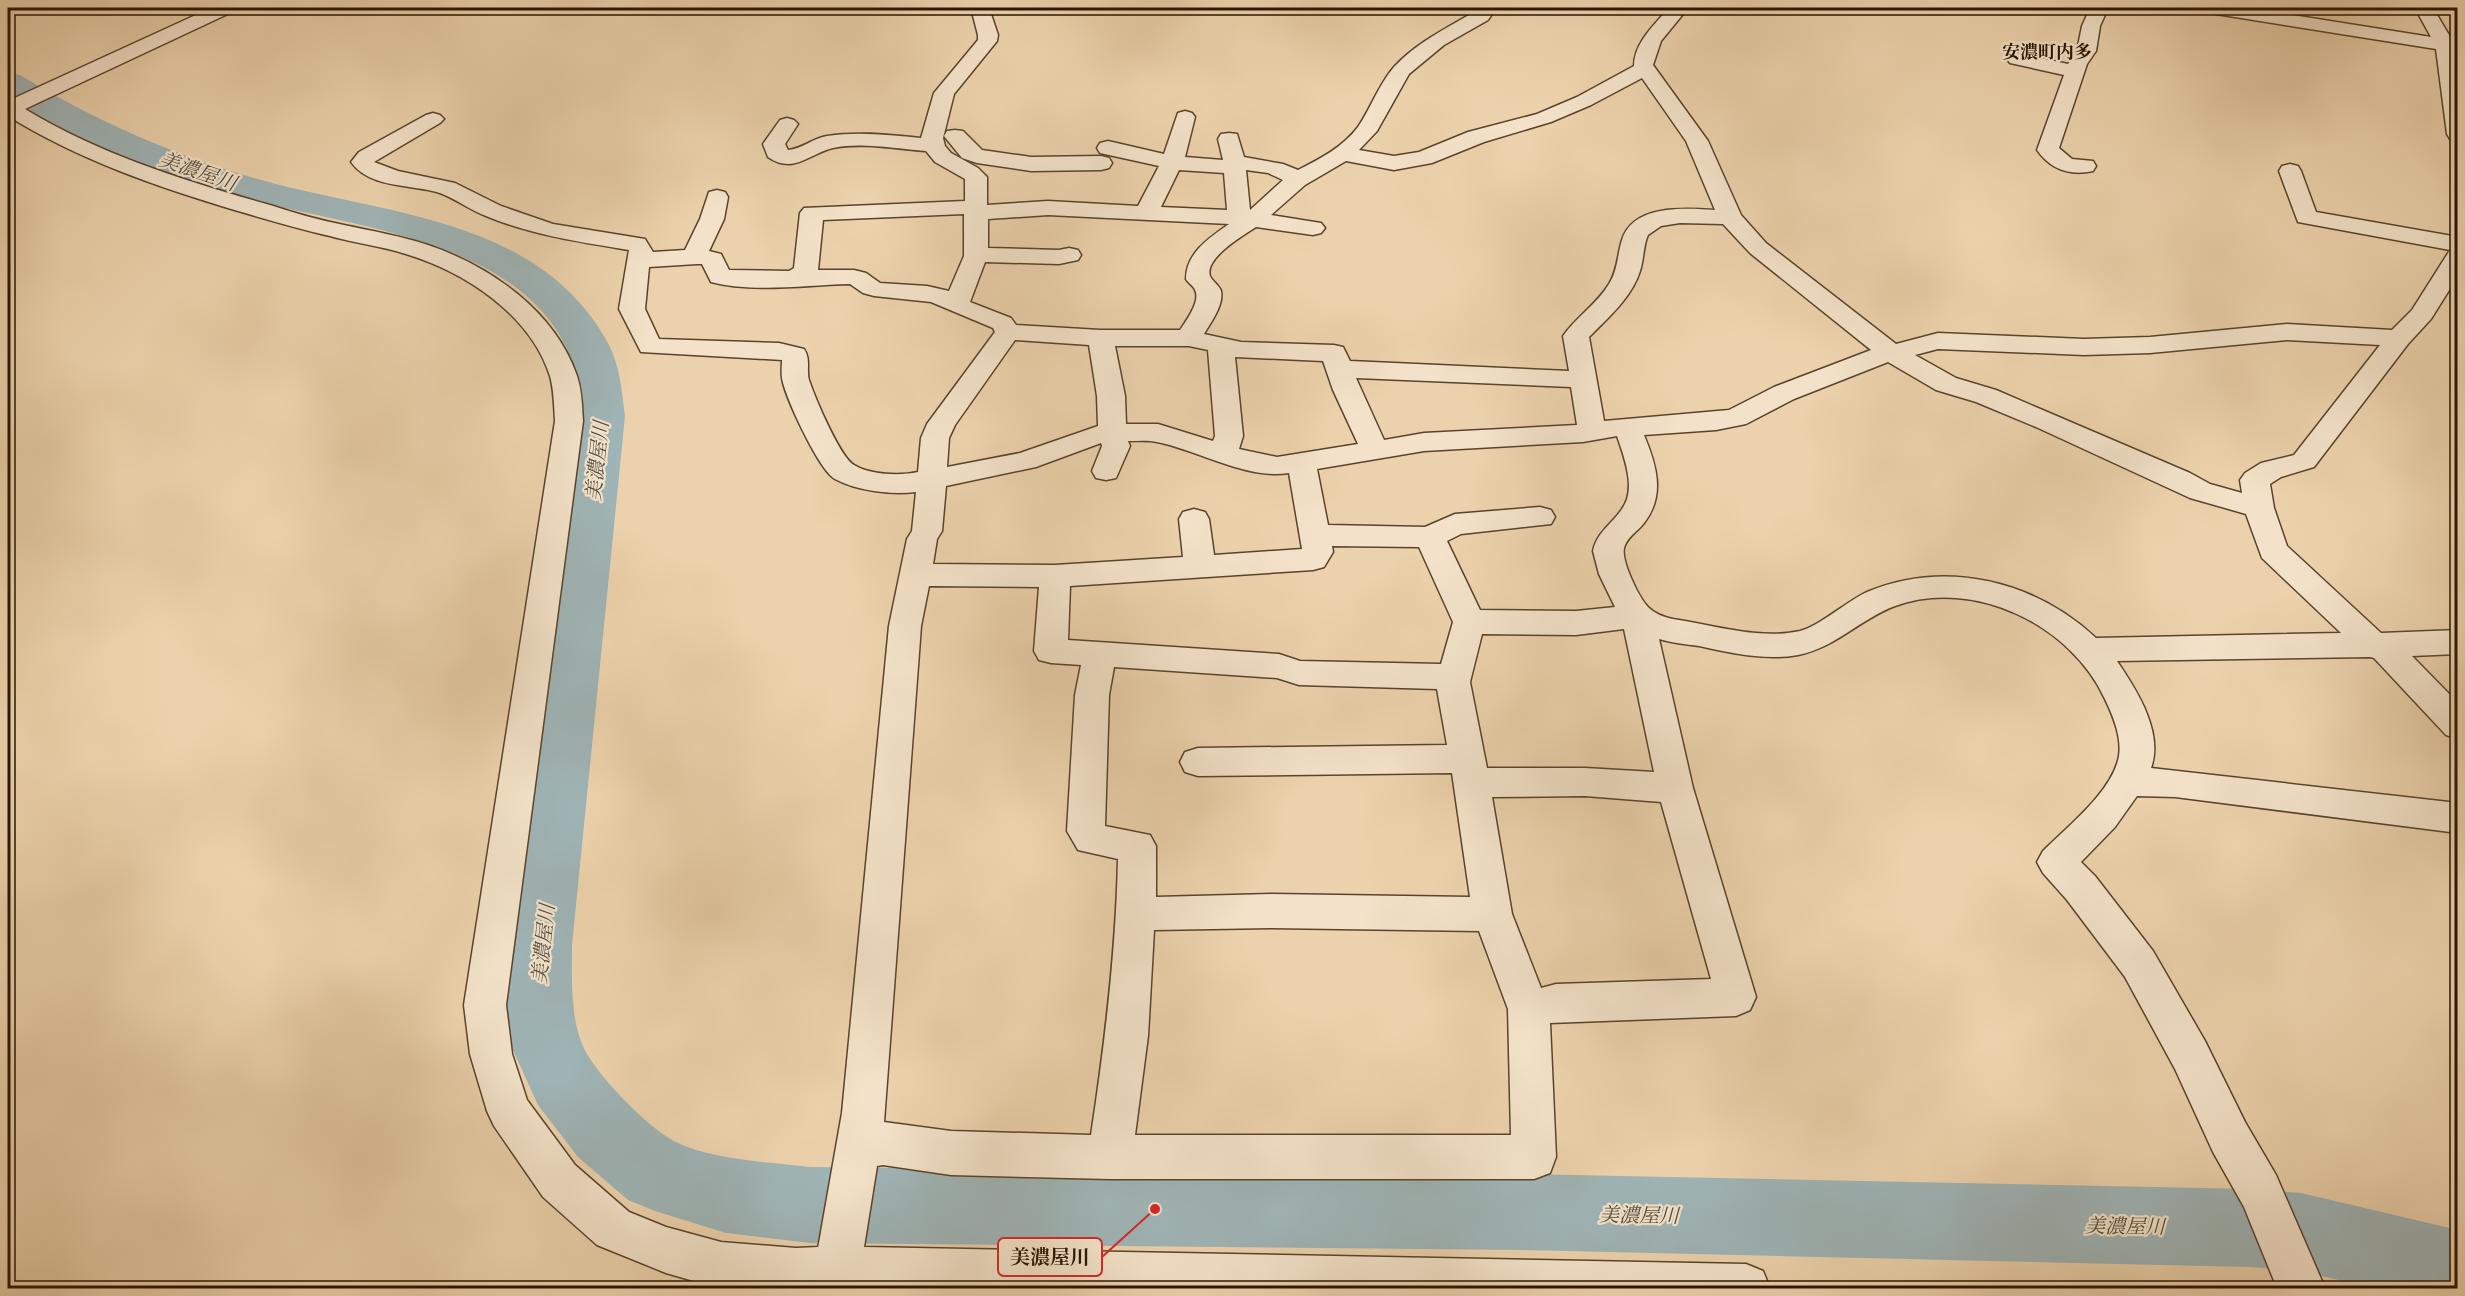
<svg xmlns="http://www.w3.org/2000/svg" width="2465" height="1296" font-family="'Libre Caslon Text','Noto Serif JP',serif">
<rect width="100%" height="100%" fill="#ecd2ac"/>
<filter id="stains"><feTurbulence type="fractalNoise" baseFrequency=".00333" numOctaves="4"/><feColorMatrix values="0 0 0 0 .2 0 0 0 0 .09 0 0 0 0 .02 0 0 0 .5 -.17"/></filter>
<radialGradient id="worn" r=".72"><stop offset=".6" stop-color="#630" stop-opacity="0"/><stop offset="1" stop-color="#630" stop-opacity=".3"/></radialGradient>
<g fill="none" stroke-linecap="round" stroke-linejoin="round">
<!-- river -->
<path fill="#9fb4b6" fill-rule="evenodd" d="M8,72L20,75C95,121 176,156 261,180C385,215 541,217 609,345C620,366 622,393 625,416L572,945C572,977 570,1014 582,1044C593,1072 649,1129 676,1142C713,1160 769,1162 810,1167L1522,1174L2250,1189L2301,1193L2458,1230V1288H2372L2301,1271L2250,1267L1522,1250L810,1243L726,1233L655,1211L628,1200L578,1157L538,1105L512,1048L503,988L506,945L579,416C576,393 576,366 565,345C510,236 341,226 236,196C156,174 78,141 8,97Z"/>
<defs>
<g id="minor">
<path d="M211,8H234L232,12L25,109C101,155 185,181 270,205C294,213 319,220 344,225C372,231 401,236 428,245C490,266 555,311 577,376C582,391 582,406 583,421L506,1005L512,1054L527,1100L575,1165L629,1212L666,1227L721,1242L796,1248L818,1247L819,1243L842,1113L889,626L907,539L912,531L916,492C891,495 857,491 835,479C819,470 785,397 782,378C781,372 782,365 782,360L641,352L619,309L629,250C580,242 532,235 486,216C470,210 456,199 440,193C412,184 370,189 351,162L359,152L426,115L433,113L440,115L444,119L440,123L374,162L398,171L455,183L501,206L553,224L645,239L653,252L685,250L700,219L709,192L717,190L725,192L728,197L724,219L709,251L721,254L729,270L789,271L794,268L800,213L804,208L965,201V179L935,162L926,151C896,149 862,142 833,148C810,153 794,175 768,157L763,144L780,120L787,118L794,120L798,124L785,144L788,150C802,149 813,138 827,136C858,131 891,135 921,138L934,93L978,40V35L971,8H989L998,35L997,41L954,94L943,138L945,146L951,153L978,168L987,177V205L1048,201L1138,206L1159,166L1100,153L1097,148L1100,143L1108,141L1164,154L1178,113L1185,111L1192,113L1195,117L1185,157L1223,160L1218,139L1221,134L1229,133L1237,134L1244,157L1283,164L1298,170C1320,159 1343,147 1358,127C1371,108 1379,84 1394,67C1416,43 1447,28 1474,12L1478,8H1496L1488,20L1444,45L1409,74L1377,131L1359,150L1394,156L1419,152L1468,132L1537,114L1577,97L1634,66C1634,43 1655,24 1669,8H1688L1661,41L1653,65L1708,141L1741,215L1766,243L1896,344L1938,333L2084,339L2150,337L2287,324L2392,330L2412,310L2450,250L2298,222L2279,171L2282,166L2290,164L2298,166L2301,171L2316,212L2458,237V276L2431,319L2408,344L2314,467L2281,477L2270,484L2274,508L2287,546L2381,633L2458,630V654L2412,656L2458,703V739L2446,735L2374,658L2370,657L2117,661C2136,689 2164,732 2151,768L2458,803V833L2175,797L2137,796L2115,827L2081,862L2095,876L2153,951L2205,1041L2245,1122L2276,1175L2325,1288H2277L2244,1207L2213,1152L2175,1069L2125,977L2067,900L2043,873L2037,862L2043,851C2067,827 2113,791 2119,756C2122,737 2113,716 2105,699C2071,625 1974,577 1895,606C1860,619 1835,648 1798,655C1765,661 1731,653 1699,646C1685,644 1672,643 1659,639L1693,788L1756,997L1750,1010L1736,1016L1550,1023L1556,1157L1550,1173L1534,1179H1110L951,1175L883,1165L877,1166L864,1247L1746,1264L1763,1271L1770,1288H718L666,1273L597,1245L543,1197L494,1126L487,1111L470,1054L464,1005L555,421C554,406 554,390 550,376C530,314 465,272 406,254C381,246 355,243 330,236C299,229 269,220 238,211C158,187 79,160 8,116V101ZM1642,78L1686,141L1715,210C1685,208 1633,204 1622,240C1617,256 1618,270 1609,284C1597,304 1576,317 1563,336L1569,371L1350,361L1343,347L1334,345L1241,342L1204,334C1211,322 1224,305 1221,291C1219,285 1212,281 1210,276C1204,258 1244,235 1256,227L1313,235L1321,233L1325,228L1321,223L1271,215L1305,185L1346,161L1394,170L1432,163L1484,142L1551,122L1591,105ZM1179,170L1224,173L1227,210L1161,207ZM1246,170L1268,173L1283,180L1250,210ZM964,214V256L949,291L927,286L880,283L866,273L854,270H818L823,220ZM1048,215L1229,224C1209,238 1186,253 1186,279C1188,283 1194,286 1195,290C1201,301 1186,321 1180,330H1100L1016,325L1011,318L970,302L985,262L1059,264L1078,260L1081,255L1078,250L1069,248L1059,250L988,248V219ZM1680,223L1723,224L1750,253L1871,350L1774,387L1729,410L1604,421L1589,337C1608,318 1632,297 1640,271C1644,259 1643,246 1648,235L1661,226ZM697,264H702L711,282C753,293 807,285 850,284L863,293L874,296L931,302L993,328L995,332L927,424L921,438L918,472C900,476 870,475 854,465C840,457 815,398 809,380C806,370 811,359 804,349L779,343L659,339L645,309L649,267ZM1015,340L1089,345L1097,396L1098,426L1020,453L947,467L949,438L955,425ZM2287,340L2380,345L2294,455L2261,463L2245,473L2240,480L2242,493L2210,484L2190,473L1996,390L1956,378L1915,355L1938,349L2084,355L2150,353ZM1115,346H1189L1208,350L1215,436L1213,441L1158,424H1126L1125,396ZM1235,357L1323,361L1333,390L1358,444L1277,457L1239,449L1243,436ZM1888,362L1936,390L1976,402L2036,427L2190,498L2246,514L2262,558L2341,633L2096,638C2035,581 1946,559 1867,592C1847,601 1820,626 1800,631C1759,640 1714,625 1673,619C1664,617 1655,614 1648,607C1639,598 1621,561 1624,548C1626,538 1638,531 1644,523C1666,495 1656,464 1644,435L1716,430L1746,424L1794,399ZM1356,378L1571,387L1577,425L1424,433L1384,440ZM1617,436C1624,457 1637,489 1622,509C1612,524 1597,532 1593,551L1599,574L1615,607L1576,611L1480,610L1447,541L1461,534L1551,524L1555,517L1551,510L1540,507L1455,514L1425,527L1328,525L1317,469L1424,451L1583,442ZM1128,441C1138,441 1148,440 1157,442C1198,450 1247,480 1289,473L1302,549L1214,555L1209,519L1205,512L1194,509L1183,512L1179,519L1183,557L1055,565L933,564L937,539L942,531L946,486L1036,467L1101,443L1102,446L1092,471L1096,478L1106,480L1116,478L1130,446ZM1332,546L1419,547L1453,622L1441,664L1300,661L1279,654L1068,640L1070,586L1313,570L1324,567L1333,552ZM929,586L1039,587L1034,651L1039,660L1051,663L1081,665L1075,695L1067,831L1078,850L1118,859C1116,952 1105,1043 1091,1135L951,1131L884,1122L921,626ZM1624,629L1654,772L1585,768H1487L1470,682L1482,634L1576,635ZM1114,667L1277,678L1299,685L1437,689L1447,745L1198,748L1185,752L1180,762L1185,772L1198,776L1452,773L1470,897L1271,894L1156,897V846L1150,835L1105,826L1109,695ZM1585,796L1661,802L1711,979L1556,984L1541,988L1512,914L1492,797ZM1271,928L1479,931L1508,1009L1511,1135H1135L1148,1036L1154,930Z"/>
<path d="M2090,8H2108L2100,26L2096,51L2087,64L2059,148L2072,159L2093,161L2096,166L2093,171C2070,176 2051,170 2037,150L2064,75L2010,63L2007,59L2010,55L2017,53L2068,64L2077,51L2082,26Z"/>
<path d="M2207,8H2248L2431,37L2415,8H2433L2452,40L2458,41V140L2450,139L2447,134L2436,49L2216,14L2209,12Z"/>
<path d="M955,130L963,131L982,150L1031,157L1101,156L1109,158L1112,163L1109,168L1101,170L1031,171L977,163L962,158L944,136L947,131Z"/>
</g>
</defs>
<!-- minor casing -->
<use href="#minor" stroke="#59442b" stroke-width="3"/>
<!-- minor -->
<use href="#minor" fill="#f3e2c9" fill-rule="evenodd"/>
</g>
<g text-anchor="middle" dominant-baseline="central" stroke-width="4.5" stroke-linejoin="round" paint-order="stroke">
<!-- far-quarter labels -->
<g font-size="18" font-weight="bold" fill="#281500" stroke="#f3e2c9">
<text x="2047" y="52">安濃町内多</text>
</g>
<!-- water labels -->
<g font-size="20" font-style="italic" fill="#524d40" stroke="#f3e2c9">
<text transform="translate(198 171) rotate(19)">美濃屋川</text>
<text transform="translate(597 461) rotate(-84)">美濃屋川</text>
<text transform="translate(543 944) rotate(-84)">美濃屋川</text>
<text transform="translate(1639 1215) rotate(1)">美濃屋川</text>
<text transform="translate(2125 1226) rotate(1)">美濃屋川</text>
</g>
</g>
<!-- callouts -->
<path fill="none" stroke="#d62828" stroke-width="2" d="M1155 1209L1102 1257"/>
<circle fill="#d62828" stroke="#f3e2c9" stroke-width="2" cx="1155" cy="1209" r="6"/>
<rect fill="#f3e2c9" stroke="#d62828" stroke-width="2" x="998" y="1238" width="104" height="38" rx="6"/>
<g font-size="20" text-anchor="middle" font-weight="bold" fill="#281500">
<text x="1050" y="1264">美濃屋川</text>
</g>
<!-- margin -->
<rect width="2465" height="1296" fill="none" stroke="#ecd2ac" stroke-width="30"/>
<rect x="9" y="9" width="2447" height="1278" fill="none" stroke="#281500" stroke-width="3"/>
<rect x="15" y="15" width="2435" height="1266" fill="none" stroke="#281500" stroke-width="1.5"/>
<rect width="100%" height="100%" filter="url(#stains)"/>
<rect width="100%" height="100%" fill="url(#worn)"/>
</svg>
